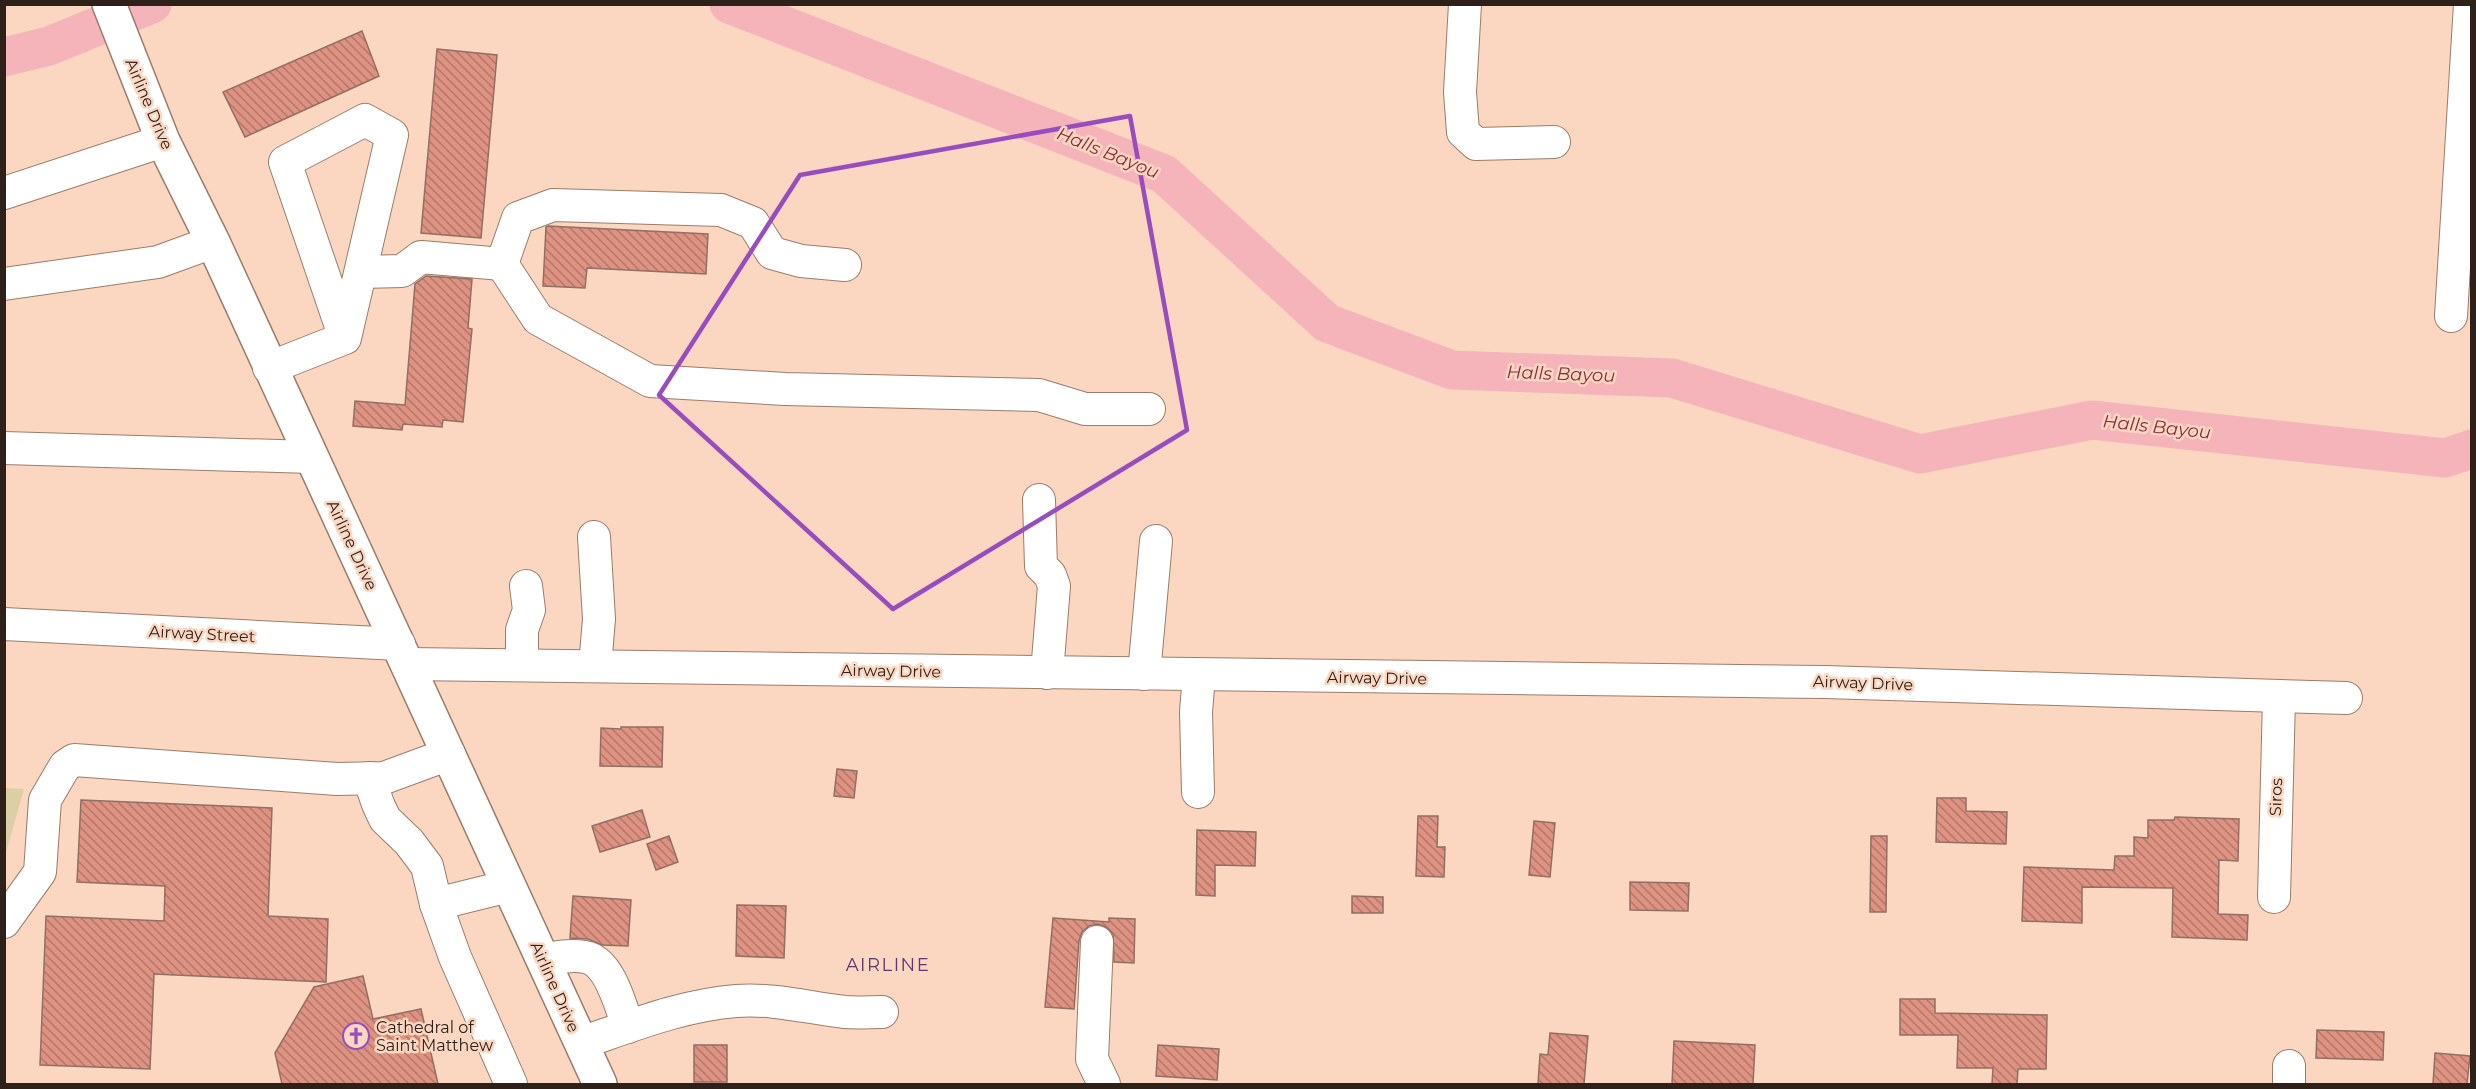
<svg xmlns="http://www.w3.org/2000/svg" width="2476" height="1089" font-family="Montserrat,sans-serif">
<defs>
<pattern id="building-back-hatch" width="6" height="6" patternUnits="userSpaceOnUse" patternTransform="scale(1.5)"><rect width="6" height="6" fill="#de9281"/><path d="M-1 5l2 2M0 0l6 6M5-1l2 2" fill="none" stroke="#b47769"/></pattern>
</defs>
<rect width="100%" height="100%" fill="#fbd7c1"/>
<!-- pitch -->
<path fill="#dccfa3" d="M5,788L24,789L5,856L4,788Z"/>
<g fill="none" stroke-linecap="round" stroke-linejoin="round">
<!-- river -->
<g stroke="#f5b4b9" stroke-width="39">
<path d="M729,4L1164,174L1327,323L1452,370L1672,378L1920,454L2092,420L2445,458L2472,449"/>
<path d="M4,57L49,46L152,4"/>
</g>
</g>
<!-- building -->
<g fill="url(#building-back-hatch)" stroke="#936e65" stroke-width="1.5">
<path d="M362,31L379,76L245,137L223,92Z"/>
<path d="M437,49L497,55L481,238L421,233Z"/>
<path d="M548,226L708,234L706,274L587,268L585,288L543,286L546,227Z"/>
<path d="M426,276L472,279L468,328L472,329L463,422L443,420L442,427L403,424L402,430L353,426L355,401L405,405L415,284Z"/>
<path d="M621,727H663L662,767L600,766L601,728L621,729Z"/>
<path d="M837,769L857,771L854,798L834,796Z"/>
<path d="M1937,798H1966V811L2007,812L2006,844L1936,842Z"/>
<path d="M81,800L272,808L268,916L328,919L326,982L154,974L150,1069L40,1065L46,916L164,921L165,886L77,882Z"/>
<path d="M642,810L650,837L600,852L592,826Z"/>
<path d="M1418,816H1438L1437,847H1445L1444,877L1416,876Z"/>
<path d="M2175,817L2239,819L2238,861L2219,860L2218,914L2248,915L2247,940L2172,937L2173,888L2082,887V923L2022,921L2024,867L2114,870L2115,856H2134V837L2148,838V820H2174Z"/>
<path d="M1534,821L1555,823L1550,877L1529,875Z"/>
<path d="M1197,830L1256,832L1255,866L1215,865V896L1196,895Z"/>
<path d="M669,836L678,862L656,870L647,844Z"/>
<path d="M1871,836H1887L1886,912H1870Z"/>
<path d="M1630,882L1689,883L1688,911L1630,910Z"/>
<path d="M573,896L631,900L628,946L602,945L588,939L570,938Z"/>
<path d="M1352,896L1383,897V913H1352Z"/>
<path d="M737,905L786,906L784,958L736,956Z"/>
<path d="M1053,918L1109,922V918L1135,919L1134,963L1114,962L1113,934L1106,927L1098,924L1089,926L1082,932L1079,941L1074,1009L1045,1007Z"/>
<path d="M363,976L373,1019L421,1009L438,1084H282L275,1053L314,987Z"/>
<path d="M1900,999H1935V1013L2047,1015L2046,1069H2018L2017,1084H1992L1993,1068H1957L1958,1035H1900Z"/>
<path d="M2317,1030L2384,1032L2383,1060L2316,1058Z"/>
<path d="M1550,1033L1588,1036L1584,1084H1538L1540,1054L1548,1055Z"/>
<path d="M1674,1041L1755,1045L1753,1084H1672Z"/>
<rect x="694" y="1045" width="33" height="37"/>
<path d="M1158,1045L1219,1049L1217,1080L1156,1076Z"/>
<path d="M2435,1053L2470,1056L2467,1084H2433Z"/>
</g>
<g fill="none" stroke-linecap="round" stroke-linejoin="round">
<defs>
<g id="minor">
<path d="M1465,4L1460,92L1463,132L1476,144L1554,142"/>
<path d="M4,193L163,141"/>
<path d="M502,264L538,319L650,381L785,389L1039,395L1085,409H1149"/>
<path d="M361,272L402,271L421,257L502,264L518,218L553,205L721,210L753,223L772,253L801,261L845,265"/>
<path d="M4,284L158,262L213,242"/>
<path d="M2451,316L2470,4"/>
<path d="M269,368L345,338L285,162L365,120L392,135L345,338"/>
<path d="M4,448L311,457"/>
<path d="M1039,500L1041,566L1050,575L1054,586L1047,673"/>
<path d="M594,537L599,619L595,666"/>
<path d="M4,624L399,644"/>
<path d="M407,664L1825,682L2346,698"/>
<path d="M522,665V630L529,610L526,586"/>
<path d="M1144,674L1156,541"/>
<path d="M369,778L378,804L385,819L409,842L427,866L436,904L455,957L511,1084"/>
<path d="M1198,792L1196,712L1199,675"/>
<path d="M2274,897L2279,698"/>
<path d="M436,904L509,886"/>
<path d="M4,922L40,872L45,800L65,766L74,760L337,779L384,778L449,754"/>
<path d="M1097,942L1092,1059L1104,1084"/>
<path d="M543,959C556,958 573,954 585,957C610,961 621,1007 628,1027"/>
<path d="M581,1043C631,1026 683,1005 736,1001C772,998 809,1008 845,1012C857,1013 870,1012 882,1012"/>
<path d="M2289,1066V1084"/>
</g>
<path id="major" d="M109,4L163,141L213,242L600,1084"/>
</defs>
<!-- minor casing -->
<use href="#minor" stroke="#9c7c67" stroke-width="34"/>
<!-- major casing -->
<use href="#major" stroke="#9c7c67" stroke-width="36"/>
<!-- minor -->
<use href="#minor" stroke="#fff" stroke-width="32"/>
<!-- major -->
<use href="#major" stroke="#fff" stroke-width="33"/>
</g>
<!-- marked area -->
<path fill="none" stroke="#984dbf" stroke-width="4.5" stroke-linejoin="round" d="M1130,116L1187,430L893,609L659,395L800,175Z"/>
<!-- icons -->
<defs>
<symbol id="church-ring" viewBox="-11 -11 22 22"><circle r="9.5" fill="#fbd7c1" stroke="#984dbf" stroke-width="1.5"/><path d="M-1.2-6h2.4v3.5h3.3v2.4h-3.3V6h-2.4V-.1h-3.3v-2.4h3.3Z" fill="#984dbf"/></symbol>
</defs>
<g fill-rule="evenodd">
<use href="#church-ring" x="341" y="1021" width="30" height="30"/>
</g>
<g text-anchor="middle" dominant-baseline="central" stroke-width="5" stroke-linejoin="round" paint-order="stroke">
<!-- street labels -->
<g font-size="16" fill="#2e2119" stroke="#fbd7c1">
<text transform="translate(149 104) rotate(67)">Airline Drive</text>
<text transform="translate(352 545) rotate(65)">Airline Drive</text>
<text transform="translate(202 634) rotate(3)">Airway Street</text>
<text transform="translate(891 671) rotate(1)">Airway Drive</text>
<text transform="translate(1377 678) rotate(1)">Airway Drive</text>
<text transform="translate(1863 683) rotate(2)">Airway Drive</text>
<text transform="translate(2276 797) rotate(-88)">Siros</text>
<text transform="translate(555 987) rotate(66)">Airline Drive</text>
</g>
<!-- poi labels -->
<g font-size="16" fill="#2e2119" stroke="#fbd7c1" text-anchor="start">
<text x="376" y="1027">Cathedral of<tspan x="376" dy="18">Saint Matthew</tspan></text>
</g>
<!-- water labels -->
<g font-size="18" font-style="italic" fill="#892c3d" stroke="#fbd7c1">
<text transform="translate(1108 153) rotate(22)">Halls Bayou</text>
<text transform="translate(1561 374) rotate(2)">Halls Bayou</text>
<text transform="translate(2157 427) rotate(6)">Halls Bayou</text>
</g>
<!-- neighbourhood labels -->
<g font-size="18" letter-spacing="1.5" fill="#5c3770" stroke="#fbd7c1">
<text x="888" y="965">AIRLINE</text>
</g>
</g>
<!-- border -->
<rect width="2476" height="1089" fill="none" stroke="#2e2119" stroke-width="12"/>
</svg>
